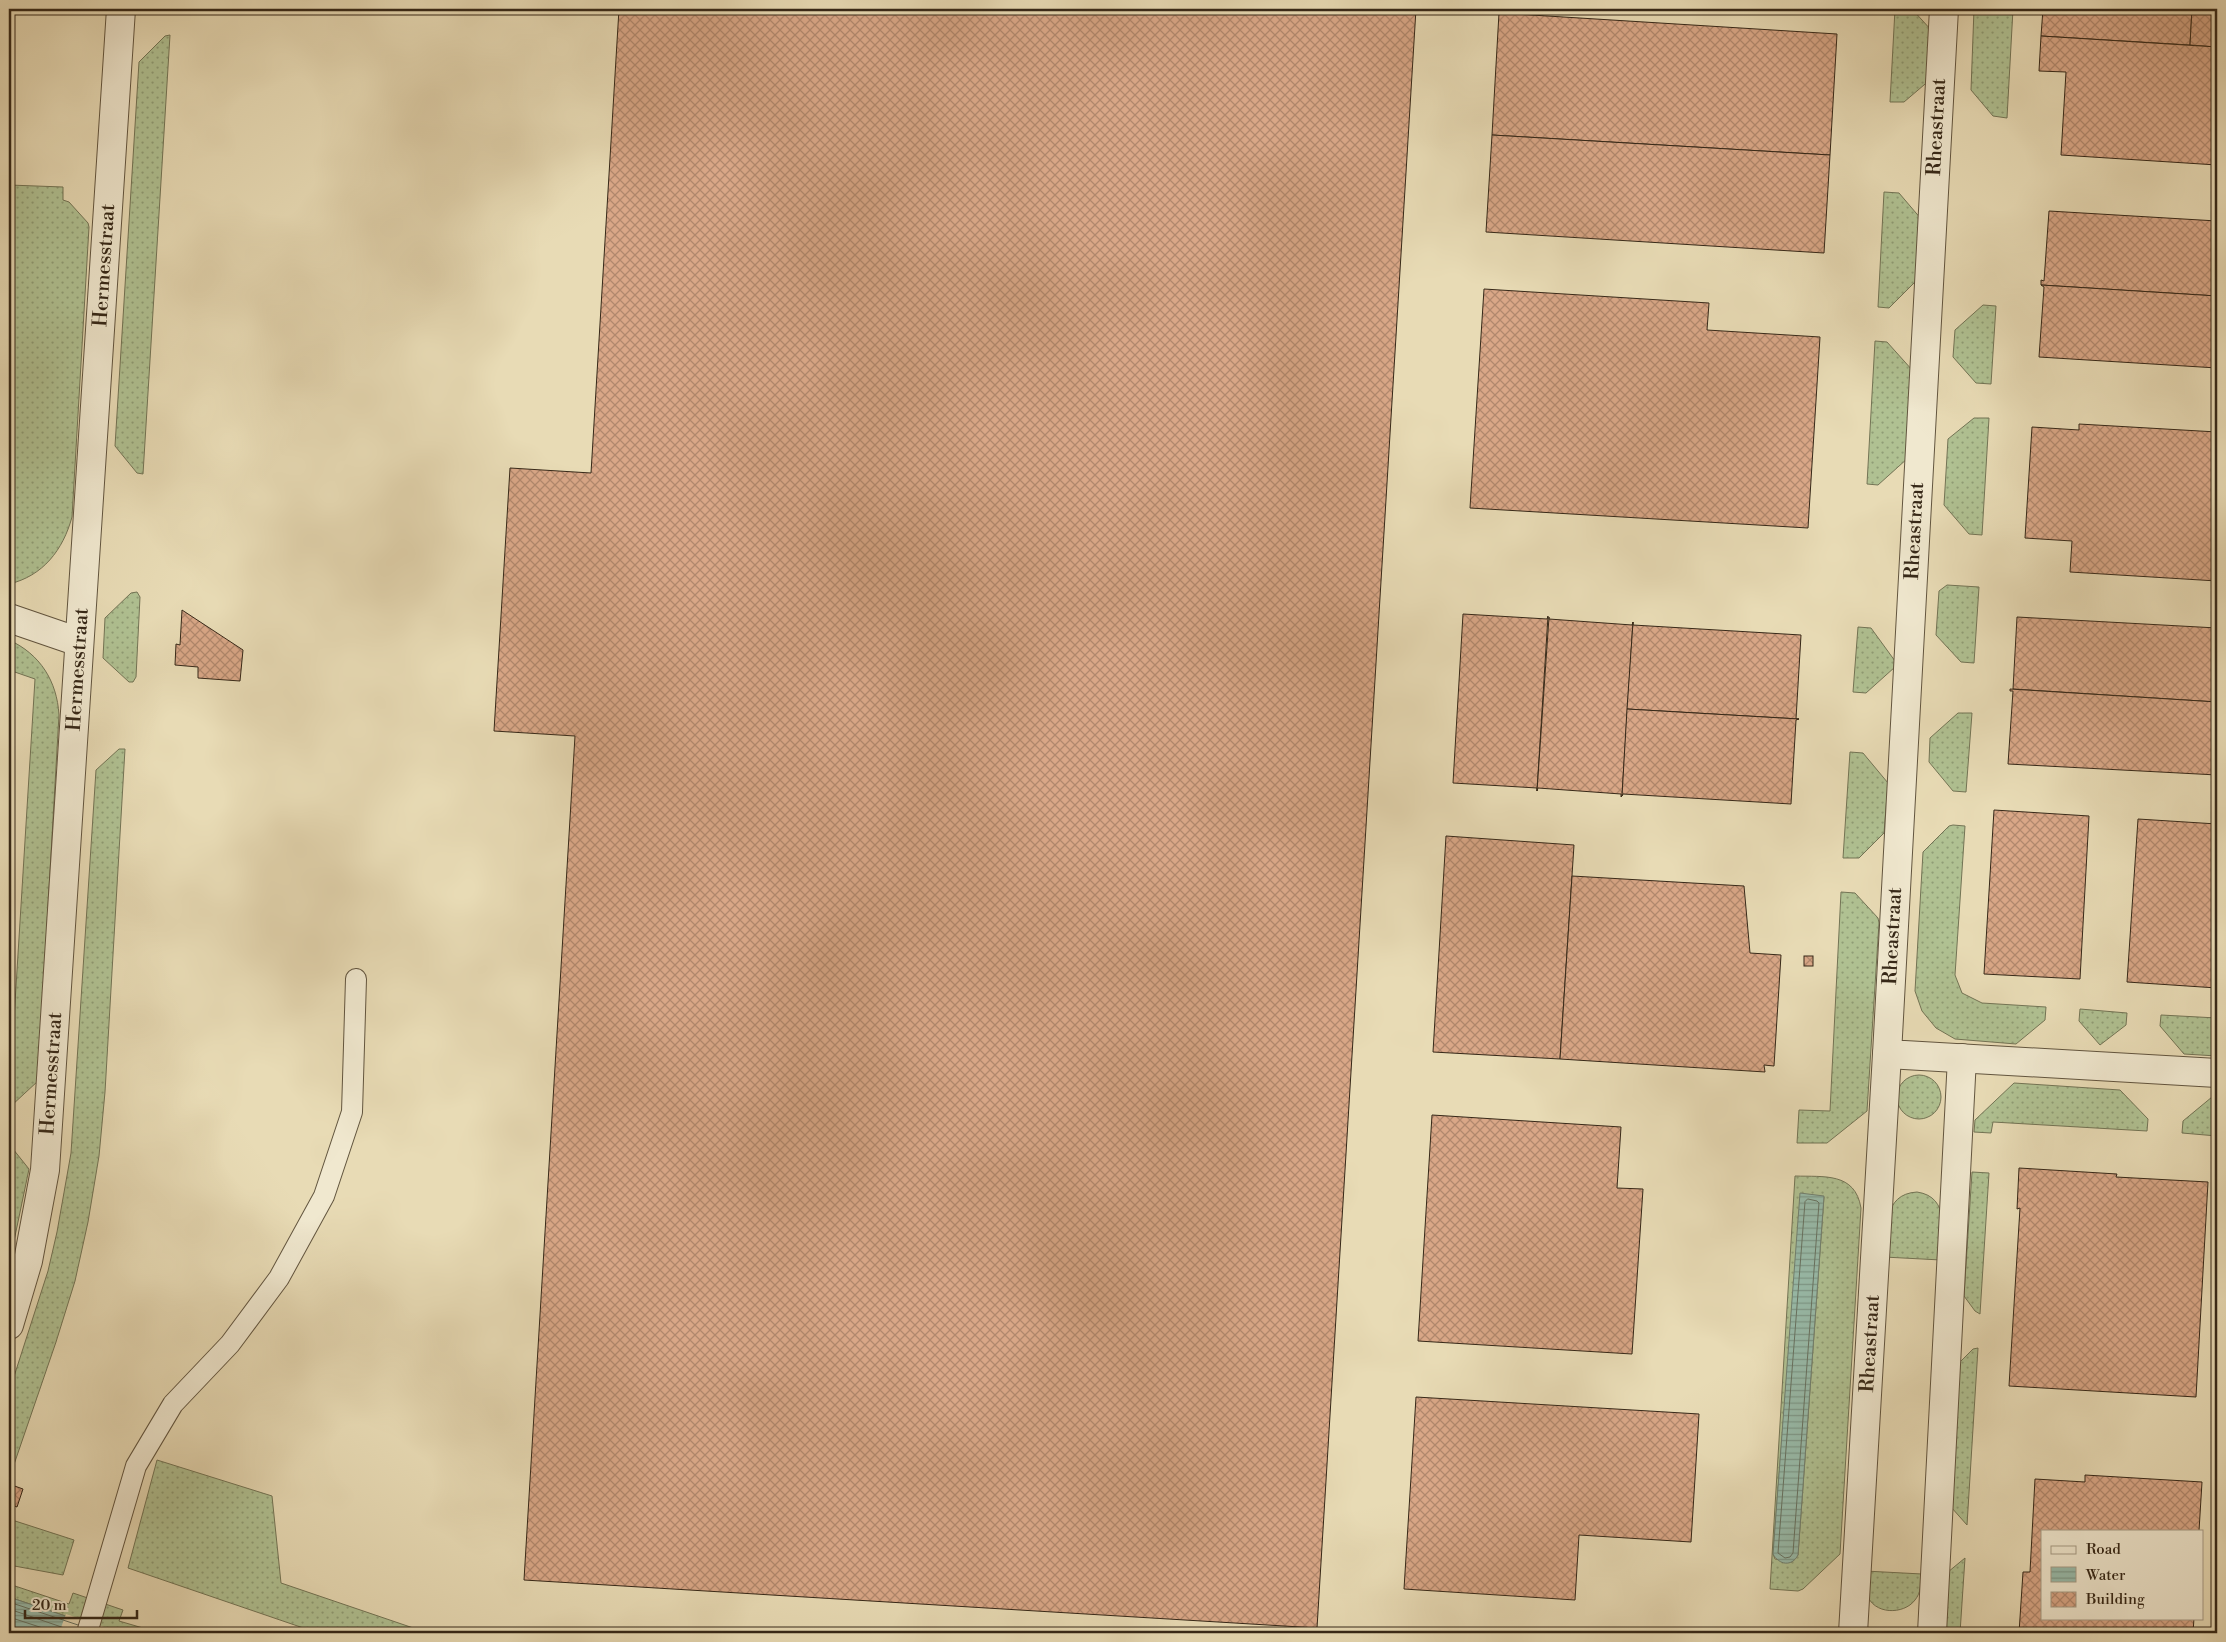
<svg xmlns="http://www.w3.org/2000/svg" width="2226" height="1642" font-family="'Libre Bodoni',serif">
<defs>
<pattern id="grass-dots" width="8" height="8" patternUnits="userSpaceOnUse" patternTransform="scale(1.25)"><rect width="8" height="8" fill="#b0c192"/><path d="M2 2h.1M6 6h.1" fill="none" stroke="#909d76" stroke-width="1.8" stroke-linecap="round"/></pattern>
<pattern id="water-rules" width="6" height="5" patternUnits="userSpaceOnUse" patternTransform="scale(1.25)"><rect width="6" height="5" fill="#98bbaa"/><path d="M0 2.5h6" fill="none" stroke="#7d9889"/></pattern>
<pattern id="building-cross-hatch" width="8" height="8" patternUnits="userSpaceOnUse" patternTransform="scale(1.25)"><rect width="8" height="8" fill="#d9a787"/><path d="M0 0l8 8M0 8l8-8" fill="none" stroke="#b1886d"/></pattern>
</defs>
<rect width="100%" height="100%" fill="#e8dbb5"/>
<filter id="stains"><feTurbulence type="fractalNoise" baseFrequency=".004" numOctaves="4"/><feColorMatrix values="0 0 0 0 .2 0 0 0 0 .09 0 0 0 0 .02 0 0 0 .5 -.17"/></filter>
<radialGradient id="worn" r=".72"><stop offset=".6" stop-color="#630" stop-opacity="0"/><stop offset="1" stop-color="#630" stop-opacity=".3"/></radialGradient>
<!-- grass -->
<g fill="url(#grass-dots)" stroke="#737455" fill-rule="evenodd">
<path d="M1895,9H1912L1932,31L1931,79L1904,102H1890Z"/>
<path d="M1974,9H2013L2007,118L1993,116L1971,90Z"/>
<path d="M170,35L143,474L137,473L115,446L139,62L165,36Z"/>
<path d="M9,185L63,187V200L69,202L88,223L89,227L72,517C63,550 43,576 9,584Z"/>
<path d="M1884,192L1899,193L1922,220L1919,278L1889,308L1878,307Z"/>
<path d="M1983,305L1996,306L1991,384L1976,383L1953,357L1955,330Z"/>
<path d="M1875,341L1887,342L1913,371L1908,458L1878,485L1867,484Z"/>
<path d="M1974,418H1989L1982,535L1969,534L1944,505L1948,439Z"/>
<path d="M1947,585L1979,587L1974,663L1961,662L1936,635L1939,591Z"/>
<path d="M137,592L140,597L136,677L133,682H129L103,658L105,618L131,593Z"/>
<path d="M1858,627L1871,628L1895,661V667L1866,693L1853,692Z"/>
<path d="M9,640C40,654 57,681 59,715L38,1081L11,1106H9V1100L35,679L9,670Z"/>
<path d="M1958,713H1972L1966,792L1953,791L1929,762L1930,738Z"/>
<path d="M119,749H125L105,1092L99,1156L88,1222L75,1281L56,1342L9,1479V1392L48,1271L57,1232L71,1153L96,770Z"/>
<path d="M1850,752L1863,753L1888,783L1884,833L1859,858H1843Z"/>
<path d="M1953,825L1965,826L1955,975L1962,993L1982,1003L2046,1007L2045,1020L2016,1044L1955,1039L1936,1028L1922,1011L1915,991L1923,852L1949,826Z"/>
<path d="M1841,892L1855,893L1878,918L1879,923L1867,1111L1827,1143H1797L1799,1110L1830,1111Z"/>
<path d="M2080,1009L2127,1013L2126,1025L2100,1045L2079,1021Z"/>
<path d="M2161,1015L2217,1018V1056L2184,1054L2160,1026Z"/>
<circle cx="1919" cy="1097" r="22"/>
<path d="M2014,1083L2120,1090L2148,1119L2147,1131L1993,1122L1991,1133L1974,1132L1975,1120Z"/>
<path d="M2217,1096V1136L2182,1133L2183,1121L2212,1097Z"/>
<path d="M9,1144L29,1169L9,1265Z"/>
<path d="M1972,1172L1989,1173L1980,1314L1975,1311L1964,1296Z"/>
<path d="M1795,1176C1824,1177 1855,1172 1861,1208L1840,1554L1803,1589L1798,1591L1770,1589ZM1801,1194L1824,1197L1798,1555L1792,1562L1775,1559L1773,1554Z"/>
<path d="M1917,1192C1951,1197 1942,1234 1941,1260L1884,1257C1887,1231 1882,1194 1917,1192Z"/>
<path d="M1978,1348L1967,1525L1951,1507L1960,1362L1973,1349Z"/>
<path d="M157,1460L272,1496L281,1583L428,1633H318L128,1568Z"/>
<path d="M9,1519L74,1540L63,1575L9,1565Z"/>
<path d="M1965,1558L1960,1633H1944L1948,1572Z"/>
<path d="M1865,1571L1922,1574C1921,1583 1921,1593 1915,1600C1904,1615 1873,1615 1867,1594C1864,1588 1865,1578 1865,1571Z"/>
<path d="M9,1584L69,1604L73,1593L123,1610L119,1621L160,1633H116L9,1597Z"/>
</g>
<!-- water -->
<g fill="url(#water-rules)" stroke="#718070">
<path d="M1800,1193L1824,1196L1798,1555C1792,1567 1779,1565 1773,1554Z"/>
<path d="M9,1597L116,1633H9Z"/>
</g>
<!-- pier -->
<path fill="#e8dbb5" d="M66,1614L116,1631L115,1633H59Z"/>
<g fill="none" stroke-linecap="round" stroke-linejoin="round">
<!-- shore -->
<g stroke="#677261" stroke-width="1">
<path d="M1808,1199L1817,1201L1819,1203L1793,1553L1790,1557L1785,1558L1778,1553L1805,1202Z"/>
<path d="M9,1602L78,1625"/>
<path d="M9,1609L76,1632"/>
<path d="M9,1617L58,1633"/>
</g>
</g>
<!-- building -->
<g fill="url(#building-cross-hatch)" stroke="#362818">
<path d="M619,9H1416L1317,1628L524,1580L575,736L494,731L510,468L591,473Z"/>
<path d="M2043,9H2192L2190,45L2041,36Z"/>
<path d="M2192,9H2217V47L2190,45Z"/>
<path d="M1499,13L1837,34L1830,155L1492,135Z"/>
<path d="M2041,36L2217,47V165L2061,155L2066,72L2039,71Z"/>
<path d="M1492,135L1830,155L1824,253L1486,232Z"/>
<path d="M2049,211L2217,221V296L2041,285V280L2044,281Z"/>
<path d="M2041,285L2217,296V368L2039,357L2044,287Z"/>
<path d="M1484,289L1709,303L1707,330L1820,337L1808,528L1470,508Z"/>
<path d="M2079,424L2217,432V581L2070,572L2072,541L2025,538L2032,427L2079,430Z"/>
<path d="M182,610L243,650L240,681L198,678V667L175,665L176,644L180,645Z"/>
<path d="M1463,614L1547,619L1548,616L1537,791V788L1453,783Z"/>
<path d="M1549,617V619L1632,625L1633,622L1622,796L1621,797V794L1538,788L1537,791Z"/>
<path d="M2017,617L2217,628V702L2013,689Z"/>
<path d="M1633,622V625L1801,635L1796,719H1799L1627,709Z"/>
<path d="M2010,689L2217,702V775L2008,764L2013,691H2010Z"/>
<path d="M1627,709L1799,719L1796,720L1791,804L1623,794L1622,796Z"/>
<path d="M1994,810L2089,816L2080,979L1984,974Z"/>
<path d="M2138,819L2217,824V988L2127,982Z"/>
<path d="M1446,836L1574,845L1560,1059L1433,1052Z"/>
<path d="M1572,876L1744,886L1750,953L1781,955L1774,1066L1764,1065L1765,1072L1560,1059Z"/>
<rect x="1804" y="956" width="9" height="10"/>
<path d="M1432,1115L1621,1127L1617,1188L1643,1189L1632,1354L1418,1341Z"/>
<path d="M2019,1168L2117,1174L2116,1177L2208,1182L2196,1397L2009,1386L2020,1208L2017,1209Z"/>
<path d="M1416,1397L1699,1414L1691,1542L1579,1535L1575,1600L1404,1589Z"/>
<path d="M2085,1475L2202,1482L2199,1531H2042V1618H2194L2193,1633H2019L2023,1572H2030L2035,1479L2085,1482Z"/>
<path d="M9,1484L23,1489L17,1507L9,1504Z"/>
</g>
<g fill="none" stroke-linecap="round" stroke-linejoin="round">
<defs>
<path id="lane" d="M87,1633L136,1466L173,1404L230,1344L279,1278L324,1196L352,1112L356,979"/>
<g id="street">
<path d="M1944,9L1887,1054L2217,1073"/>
<path d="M9,618L79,642"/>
<path id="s1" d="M9,1325L28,1261L45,1170L121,9"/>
<path id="s2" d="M1853,1633L1887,1054"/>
<path d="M1932,1633L1962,1058"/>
</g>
</defs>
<!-- lane casing -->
<use href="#lane" stroke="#62553f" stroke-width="22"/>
<!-- street casing -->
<use href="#street" stroke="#62553f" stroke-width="30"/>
<!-- lane -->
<use href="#lane" stroke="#f0e8cf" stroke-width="20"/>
<!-- street -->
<use href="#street" stroke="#f0e8cf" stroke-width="28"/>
</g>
<g text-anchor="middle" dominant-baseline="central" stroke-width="4.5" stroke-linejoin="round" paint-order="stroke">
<!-- street labels -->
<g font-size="20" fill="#362818" stroke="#f0e8cf">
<text transform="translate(1937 127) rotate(-87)">Rheastraat</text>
<text stroke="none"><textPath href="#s1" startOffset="1066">Hermesstraat</textPath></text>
<text transform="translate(1915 531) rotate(-87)">Rheastraat</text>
<text stroke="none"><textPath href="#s1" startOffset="661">Hermesstraat</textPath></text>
<text transform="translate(1893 936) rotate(-87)">Rheastraat</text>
<text stroke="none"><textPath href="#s1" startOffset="256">Hermesstraat</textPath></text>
<text stroke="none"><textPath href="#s2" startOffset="290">Rheastraat</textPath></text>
</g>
</g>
<!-- margin -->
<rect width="2226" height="1642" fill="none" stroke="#e8dbb5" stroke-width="30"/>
<rect x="10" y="10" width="2206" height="1622" fill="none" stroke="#362818" stroke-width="2.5"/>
<rect x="15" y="15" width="2196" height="1612" fill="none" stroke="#362818"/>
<!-- legend -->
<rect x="2041" y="1530" width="162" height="90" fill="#f0e8cf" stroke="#a69b86"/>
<rect x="2051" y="1546" width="25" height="8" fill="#f0e8cf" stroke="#a69b86"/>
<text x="2086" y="1554" font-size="15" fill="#362818">Road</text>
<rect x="2051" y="1567" width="25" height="15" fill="url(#water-rules)" stroke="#a69b86"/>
<text x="2086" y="1580" font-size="15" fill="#362818">Water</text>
<rect x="2051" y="1592" width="25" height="15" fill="url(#building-cross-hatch)" stroke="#a69b86"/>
<text x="2086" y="1604" font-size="15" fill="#362818">Building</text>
<!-- scale -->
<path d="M25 1610v8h112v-8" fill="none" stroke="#362818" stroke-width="2.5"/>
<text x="32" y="1610" font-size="15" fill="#362818" stroke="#f0e8cf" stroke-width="4" paint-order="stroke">20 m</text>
<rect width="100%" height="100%" filter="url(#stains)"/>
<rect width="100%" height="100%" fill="url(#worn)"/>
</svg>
